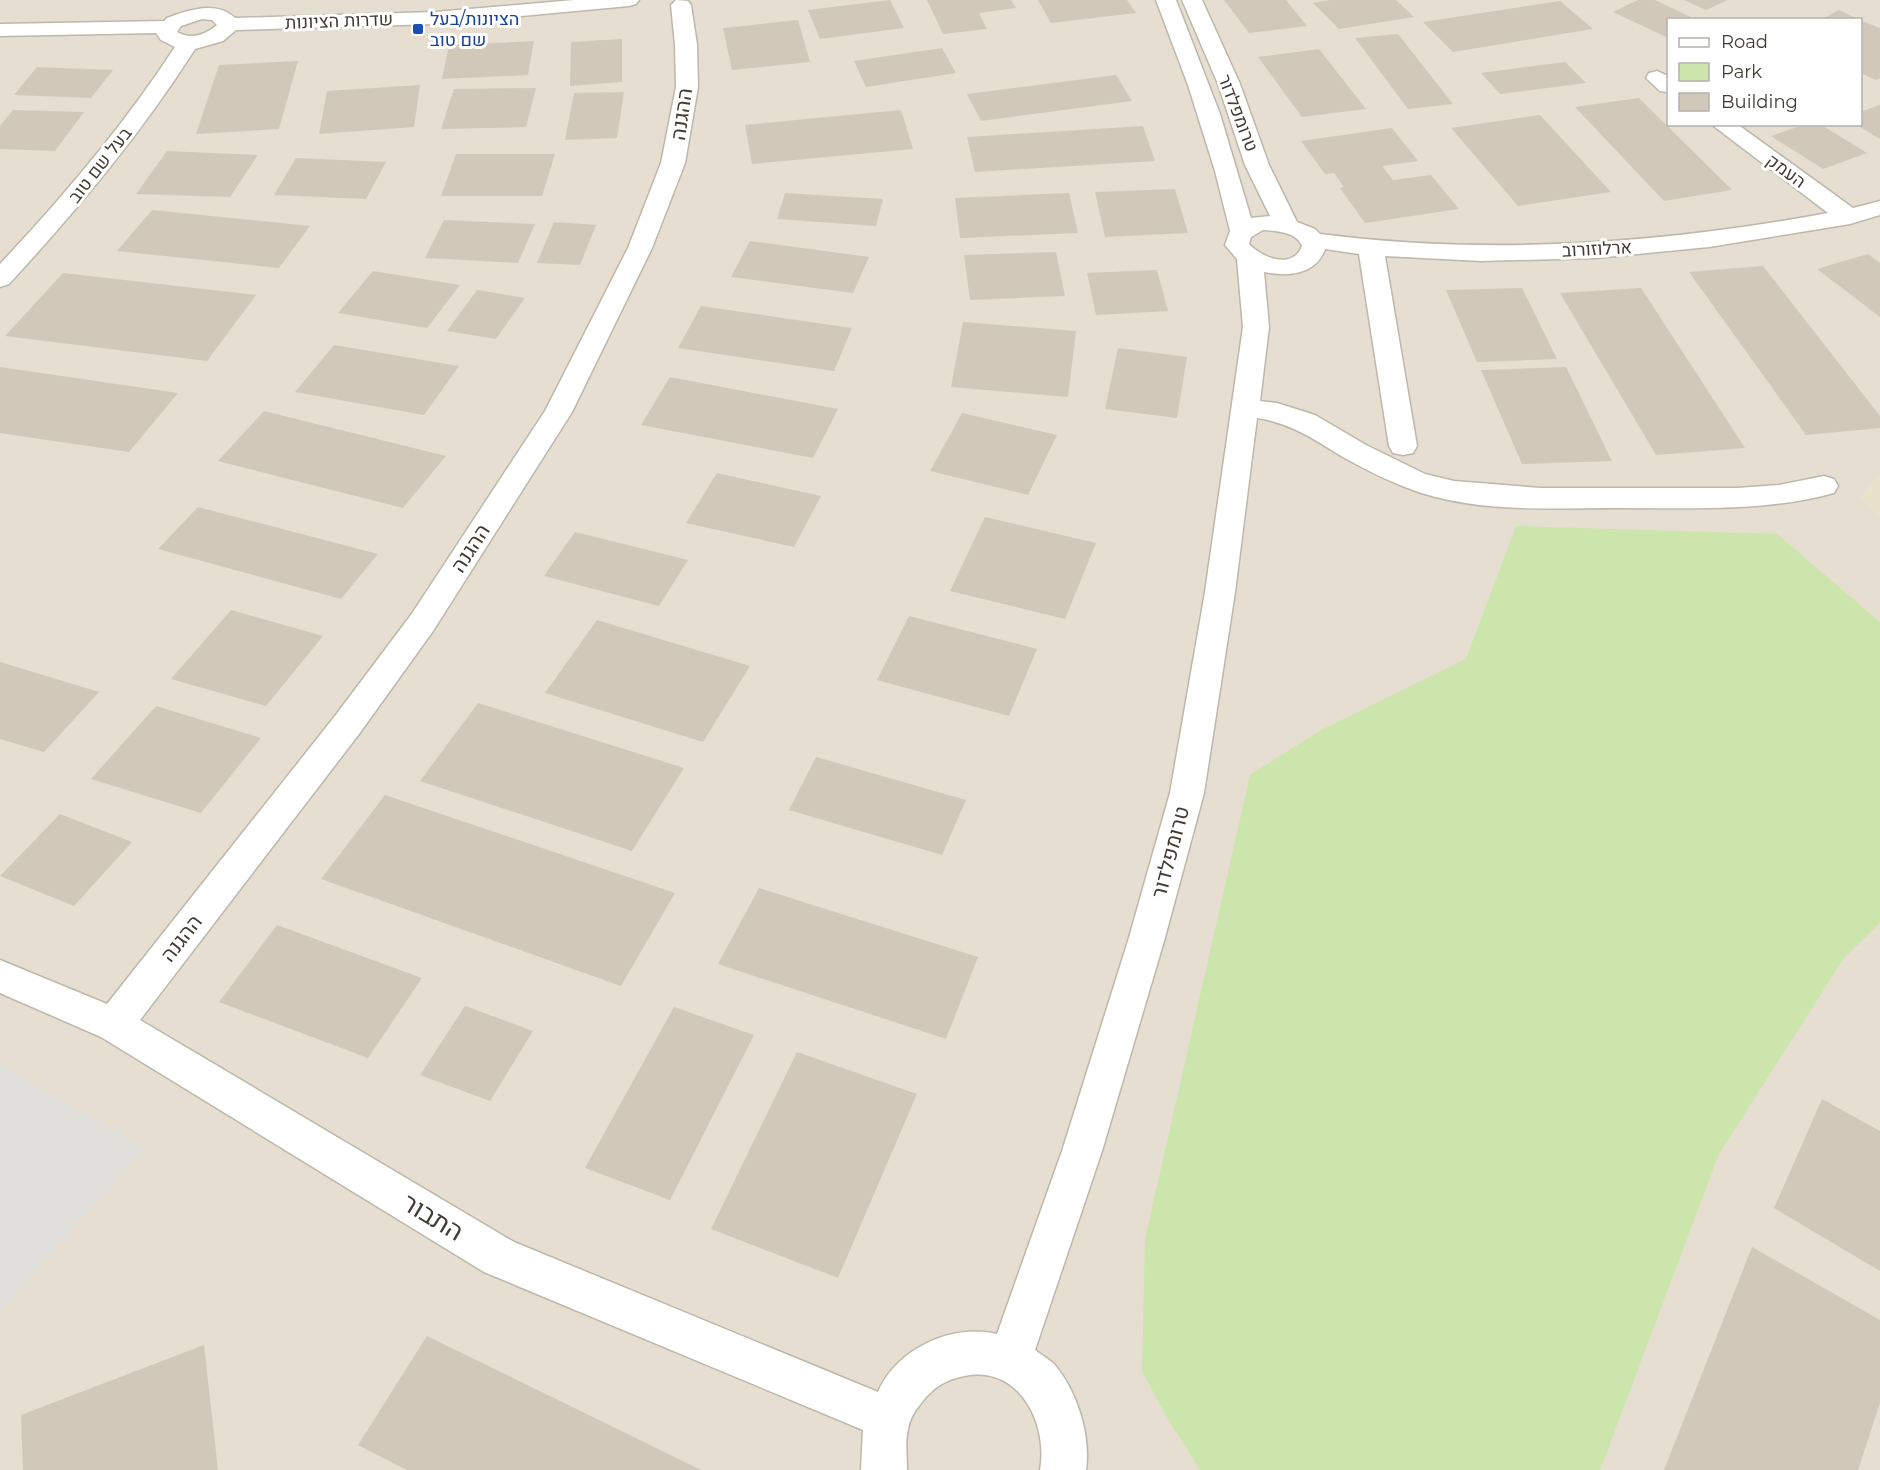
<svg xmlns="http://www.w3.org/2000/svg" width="1880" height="1470" font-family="Montserrat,Heebo,sans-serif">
<rect width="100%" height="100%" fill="#f1ece3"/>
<!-- residential -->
<path fill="#e5ded1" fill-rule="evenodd" d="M0,0H1880V1470H0ZM1668,20H1860V124H1668Z"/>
<!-- education -->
<path fill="#eae1cd" d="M1880,474V516L1859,498Z"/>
<!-- green -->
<path fill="#cce5ac" d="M1516,526L1777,534L1880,622V923L1844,958L1719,1154L1600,1470H1200L1168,1419L1142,1371L1145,1239L1250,775L1321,730L1466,659Z"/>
<!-- parking -->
<path fill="#e1dfdb" d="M0,1065L144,1148L0,1311Z"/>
<!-- building -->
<g fill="#d2c8b9">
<path d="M890,0L904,28L820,39L808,10Z"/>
<path d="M927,0H1011L1016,8L979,13L987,29L943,34Z"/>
<path d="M1038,0H1127L1136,13L1051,23Z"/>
<path d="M1224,0H1286L1307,26L1249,33Z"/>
<path d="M1330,0H1396L1414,17L1339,29L1313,3Z"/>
<path d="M1638,0H1655L1697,20H1668V38L1613,12Z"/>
<path d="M1684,0H1728L1706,10Z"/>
<path d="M1560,1L1593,29L1453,52L1423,22Z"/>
<path d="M1839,10L1860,20H1821Z"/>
<path d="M798,20L810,62L732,70L723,28Z"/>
<path d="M1860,20L1880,28V78L1876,80L1860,73Z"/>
<path d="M1398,34L1453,104L1408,109L1355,38Z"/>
<path d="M622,39V82L570,86L571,42Z"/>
<path d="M534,41L528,75L442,79L449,45Z"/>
<path d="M942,48L956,73L866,87L854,61Z"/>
<path d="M1319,49L1366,109L1302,117L1258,57Z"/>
<path d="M298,61L279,129L196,134L219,65Z"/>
<path d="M1565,62L1586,83L1500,94L1481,73Z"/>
<path d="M37,67L113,70L91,98L14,95Z"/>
<path d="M1116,75L1132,101L981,121L967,94Z"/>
<path d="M420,85L414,127L319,134L327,91Z"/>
<path d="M536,88L526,127L441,129L454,89Z"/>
<path d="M624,92L617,138L565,140L574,93Z"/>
<path d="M1639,98L1732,190L1664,201L1575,107Z"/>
<path d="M1880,105V139L1855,124H1860V112Z"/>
<path d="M13,110L84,112L55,151L0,149V126Z"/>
<path d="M901,110L913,149L752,164L745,125Z"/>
<path d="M1540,115L1611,192L1518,206L1451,128Z"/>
<path d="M1806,124H1820L1867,153L1823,169L1771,136Z"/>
<path d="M1143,126L1155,161L975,172L967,137Z"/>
<path d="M1392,128L1418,161L1382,166L1393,180L1431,175L1459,209L1365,223L1340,188L1344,187L1334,173L1325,174L1301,141Z"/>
<path d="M167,151L258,155L230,197L136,194Z"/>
<path d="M456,154H555L542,196H441Z"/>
<path d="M296,158L386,162L366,199L274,195Z"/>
<path d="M1175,189L1188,233L1105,237L1095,192Z"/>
<path d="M785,193L883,199L876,226L777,219Z"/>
<path d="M1069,193L1078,233L960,238L955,198Z"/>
<path d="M152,210L310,226L279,268L117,251Z"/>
<path d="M444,220L535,224L518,263L425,258Z"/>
<path d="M554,222L596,225L580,265L537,263Z"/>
<path d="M750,241L869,257L853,293L731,277Z"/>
<path d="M1056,252L1065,296L970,300L964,255Z"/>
<path d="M1868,254L1880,263V317L1817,269Z"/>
<path d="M1763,266L1880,416V428L1806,435L1689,272Z"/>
<path d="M1157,270L1168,311L1096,315L1087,273Z"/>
<path d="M373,271L460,285L427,328L338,313Z"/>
<path d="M63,273L256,295L207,361L5,336Z"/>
<path d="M1522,288L1557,359L1477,362L1446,290Z"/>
<path d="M1641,288L1745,448L1656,455L1560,293Z"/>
<path d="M477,290L525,298L496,339L447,331Z"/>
<path d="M701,306L852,328L834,371L678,348Z"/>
<path d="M963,322L1076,331L1068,397L951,387Z"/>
<path d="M334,345L459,366L424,415L295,392Z"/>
<path d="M1118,348L1187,357L1177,418L1105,409Z"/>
<path d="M0,367L178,393L129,452L0,433Z"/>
<path d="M1566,367L1612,461L1522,464L1481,370Z"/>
<path d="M670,377L838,409L813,458L641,425Z"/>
<path d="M264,411L446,456L403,508L218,461Z"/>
<path d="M962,413L1057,435L1028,495L930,471Z"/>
<path d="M717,473L821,496L794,547L686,523Z"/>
<path d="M198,507L378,554L341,599L158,549Z"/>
<path d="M985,517L1096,543L1065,619L950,591Z"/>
<path d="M575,532L688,560L659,606L544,576Z"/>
<path d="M231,610L323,636L266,706L171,679Z"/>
<path d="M909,616L1037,649L1009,716L877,680Z"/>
<path d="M597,620L750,666L703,742L545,693Z"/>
<path d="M0,662L99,692L44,752L0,739Z"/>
<path d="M478,703L684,768L632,851L420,781Z"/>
<path d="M156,706L261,738L201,813L91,779Z"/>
<path d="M816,757L966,800L942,855L789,810Z"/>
<path d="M385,795L675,893L621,986L321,879Z"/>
<path d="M60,814L132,842L74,906L0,876Z"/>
<path d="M759,888L978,957L946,1039L718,964Z"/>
<path d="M277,925L422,978L368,1058L219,1002Z"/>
<path d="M465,1006L533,1031L490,1101L420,1075Z"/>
<path d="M674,1007L754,1035L670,1200L585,1168Z"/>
<path d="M797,1052L917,1094L838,1278L711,1229Z"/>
<path d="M1822,1099L1880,1131V1271L1774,1208Z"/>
<path d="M1752,1247L1880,1320V1403L1858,1470H1664Z"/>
<path d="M427,1336L701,1470H407L358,1445Z"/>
<path d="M204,1345L218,1470H23L21,1415Z"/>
</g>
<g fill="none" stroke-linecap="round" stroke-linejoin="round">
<defs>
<g id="minor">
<path d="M574,0H639L636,4L629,6L435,24L236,30L223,41L195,49C141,134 77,210 9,284L0,287V264C64,196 124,125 175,47L161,40L156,33L0,36V24L164,21L167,18C188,10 217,0 235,18L435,12ZM202,19L212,20L217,25C205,35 191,40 177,32L181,26Z"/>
<path d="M676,0L688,1L691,5L697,45L698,87L685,163L652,248L572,412L433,631L359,734L140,1020L514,1242L878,1392C896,1349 952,1323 997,1334L1062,1151L1128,941L1170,793L1205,592L1243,327L1237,259L1225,245L1230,231L1215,171L1188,85L1156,0H1176L1220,114L1251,218L1270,216L1245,165L1218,84L1182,0H1202L1240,84L1269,165L1297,222L1315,229L1320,234C1491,256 1660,244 1828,213L1711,124H1737L1853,208L1880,201V215L1850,224L1709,247L1596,258L1481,261L1385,256L1417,446L1413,453L1403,455L1393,453L1389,446L1359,254L1325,249C1316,275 1287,277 1264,272L1269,327L1260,401L1277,403L1315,415L1366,445L1425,474L1454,481L1541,488H1737L1779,485L1824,476L1834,479L1838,486L1834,493C1765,512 1693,508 1621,508C1551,508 1471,514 1405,487C1384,479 1363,468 1343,457C1315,440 1291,423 1257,418L1235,592L1204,793L1164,941L1102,1151L1035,1350C1041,1355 1049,1359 1054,1364C1077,1391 1091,1435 1086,1470H1040C1048,1426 1022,1369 970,1375C951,1378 939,1383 926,1397C918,1407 910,1416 908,1429C905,1441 907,1457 907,1470H861L863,1430L484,1272L101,1037L0,993V960L107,1004L335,716L411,615L545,411L628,248L661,163L676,87L675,45L671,5ZM1263,230C1276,231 1297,232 1302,246C1293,270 1262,258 1249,244L1251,237Z"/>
<path d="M1657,71L1668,76V92L1660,91L1646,78L1649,73Z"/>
</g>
</defs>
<!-- minor casing -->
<use href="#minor" stroke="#bfb7a9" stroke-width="3"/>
<!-- minor -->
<use href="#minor" fill="#fff" fill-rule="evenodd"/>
</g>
<!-- markers -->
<rect fill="#1a4fb4" stroke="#fff" stroke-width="2" x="412" y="23" width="12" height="12" rx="3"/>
<g text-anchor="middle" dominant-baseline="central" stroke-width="6" stroke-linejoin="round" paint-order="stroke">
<!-- far-transit labels -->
<g font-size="18" fill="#164399" stroke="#fff" text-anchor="start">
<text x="430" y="19">הציונות/בעל<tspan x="430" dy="21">שם טוב</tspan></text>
</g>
<!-- far-street labels -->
<g font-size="18" fill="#423c33" stroke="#fff">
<text transform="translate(339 21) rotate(-2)">שדרות הציונות</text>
<text transform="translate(1238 113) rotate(69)">טרומפלדור</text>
<text transform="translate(100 165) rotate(-52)">בעל שם טוב</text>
<text transform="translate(1786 171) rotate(36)">העמק</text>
<text transform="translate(1597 249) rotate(-3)">ארלוזורוב</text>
</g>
<!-- street labels -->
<g font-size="21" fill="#423c33" stroke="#fff">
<text transform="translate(681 114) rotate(-82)">ההגנה</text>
<text transform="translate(470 548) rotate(-57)">ההגנה</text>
<text transform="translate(1170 852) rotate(-75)">טרומפלדור</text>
<text transform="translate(181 938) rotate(-52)">ההגנה</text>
</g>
<!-- near-street labels -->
<g font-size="26" fill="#423c33" stroke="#fff">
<text transform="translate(433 1217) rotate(31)">התבור</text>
</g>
</g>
<!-- legend -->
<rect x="1667" y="18" width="195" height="108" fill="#ffffff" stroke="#b3b1ad" stroke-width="1.5"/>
<rect x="1679" y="38" width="30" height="9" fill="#ffffff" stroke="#b3b1ad" stroke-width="1.5"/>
<text x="1721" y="48" font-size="18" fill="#423c33">Road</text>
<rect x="1679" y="63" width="30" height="18" fill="#cce5ac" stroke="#b3b1ad" stroke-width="1.5"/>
<text x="1721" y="78" font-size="18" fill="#423c33">Park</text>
<rect x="1679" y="93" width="30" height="18" fill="#d2c8b9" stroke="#b3b1ad" stroke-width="1.5"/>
<text x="1721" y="108" font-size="18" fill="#423c33">Building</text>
</svg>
